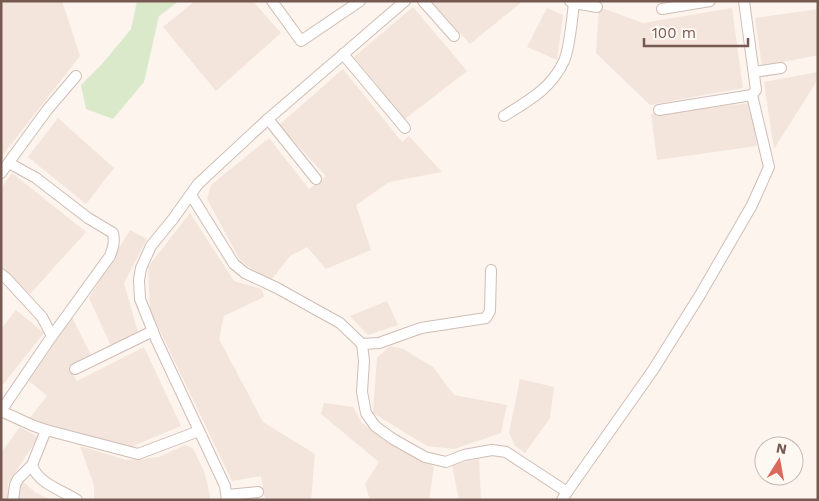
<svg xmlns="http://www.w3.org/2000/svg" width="819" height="501" font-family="'Work Sans',sans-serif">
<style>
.residential{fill:#f3e5dc}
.green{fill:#dbe9cb}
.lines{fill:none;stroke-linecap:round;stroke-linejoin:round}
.minor-casing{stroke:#d0bdb5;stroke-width:12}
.minor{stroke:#fff;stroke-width:10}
</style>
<rect width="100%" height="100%" fill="#fcf4ed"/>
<g class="residential">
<polygon points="1,1 62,1 80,56 1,157"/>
<polygon points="195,1 253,1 281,33 216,91 163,27"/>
<polygon points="431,1 523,1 470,44"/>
<polygon points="413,7 467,71 405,119 354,57"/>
<polygon points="599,7 643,23 732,8 743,88 650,105 596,53"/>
<polygon points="547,8 563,15 557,60 527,47"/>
<polygon points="818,9 818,55 762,66 755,18"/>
<polygon points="343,69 402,142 409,136 442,172 389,182 356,205 371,250 326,269 307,247 290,256 272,279 253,270 240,260 207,199 211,185 269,138 309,189 326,176 279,125"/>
<polygon points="818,72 818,79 774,149 764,82"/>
<polygon points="751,103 757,146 657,160 651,114"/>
<polygon points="58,118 114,168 86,204 28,157"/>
<polygon points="12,173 86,232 30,294 1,272 1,188"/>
<polygon points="190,213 234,281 262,289 264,297 224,316 219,339 263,422 315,454 311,500 262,500 265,499 261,476 232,481 150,310 148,267"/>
<polygon points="130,230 147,239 124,283 138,332 111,346 89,298"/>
<polygon points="387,301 398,325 368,335 350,316"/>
<polygon points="16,310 44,333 1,387 1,329"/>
<polygon points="72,317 91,355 69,366 77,381 144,347 181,426 128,448 29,419 47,396 29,381"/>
<polygon points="390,346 403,349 433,367 454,395 507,405 501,433 454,449 427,446 373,413 377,358"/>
<polygon points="520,379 554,387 550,418 525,453 514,445 514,443 509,433"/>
<polygon points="324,403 353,407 362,423 391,444 434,467 429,500 373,500 369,497 365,484 379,462 321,414"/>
<polygon points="20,427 38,437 8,484 10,500 1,500 1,453"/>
<polygon points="185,445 193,448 205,474 210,496 210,500 94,500 94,485 80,446 126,460 159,457"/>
<polygon points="479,459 481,500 459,500 452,465"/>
<polygon points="22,481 35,492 50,500 19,500 17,488"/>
</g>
<polygon class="green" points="137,1 179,1 159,16 144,82 113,119 86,109 81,85 103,63 131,29"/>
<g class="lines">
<g class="minor-casing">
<g id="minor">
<polyline points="272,1 301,41 360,1"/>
<polyline points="423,1 454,36"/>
<polyline points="570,1 574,3 597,7"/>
<polyline points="662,9 710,1"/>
<polyline points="343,54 405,128"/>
<polyline points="754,72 781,68"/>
<polyline points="659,110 752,95 756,90 744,1"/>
<path d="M 504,116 C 528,101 551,89 564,61 C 570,47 572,19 574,3"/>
<polyline points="268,119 316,179"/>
<path d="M 9,163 L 36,178 L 88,218 L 113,233 C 115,242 113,248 110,256 L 52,336 L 1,411 L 34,426 L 46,430 L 138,454 L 199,431"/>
<polyline points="1,173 47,110 76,76"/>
<polyline points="191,195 234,264 245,273 277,288 340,323 362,344 379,343 421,328 486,318 490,311 491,270"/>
<polyline points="1,274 6,278 42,317 52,336"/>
<polyline points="362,344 364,361 362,392 366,413 375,426 393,439 425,457 446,462 464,455 492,450 506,452 567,492"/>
<polyline points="75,369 153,331"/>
<path d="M 32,465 C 38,484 62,490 77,500"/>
<polyline points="227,495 258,492"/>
<polyline points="13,500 15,485 18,479 32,465 46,430"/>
<polyline points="227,500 225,486 156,339 140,299 139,280 141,268 151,246 173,219 198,184 268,119 405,1"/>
<polyline points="562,500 567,492 653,370 700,295 752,205 769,167 752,95"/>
</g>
</g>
<use href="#minor" class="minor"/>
</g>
<rect width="819" height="501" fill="none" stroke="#765950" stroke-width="5"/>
<g transform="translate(779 461) rotate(11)"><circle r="24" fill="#fef8f3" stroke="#c8b8b2"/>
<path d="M0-4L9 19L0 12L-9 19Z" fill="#db685c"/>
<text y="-8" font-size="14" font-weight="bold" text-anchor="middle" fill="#765950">N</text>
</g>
<path d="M644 38v8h104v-8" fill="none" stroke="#765950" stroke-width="2.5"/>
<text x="652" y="38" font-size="15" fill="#765950" stroke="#fef8f3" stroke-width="4" paint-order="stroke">100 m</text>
</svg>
